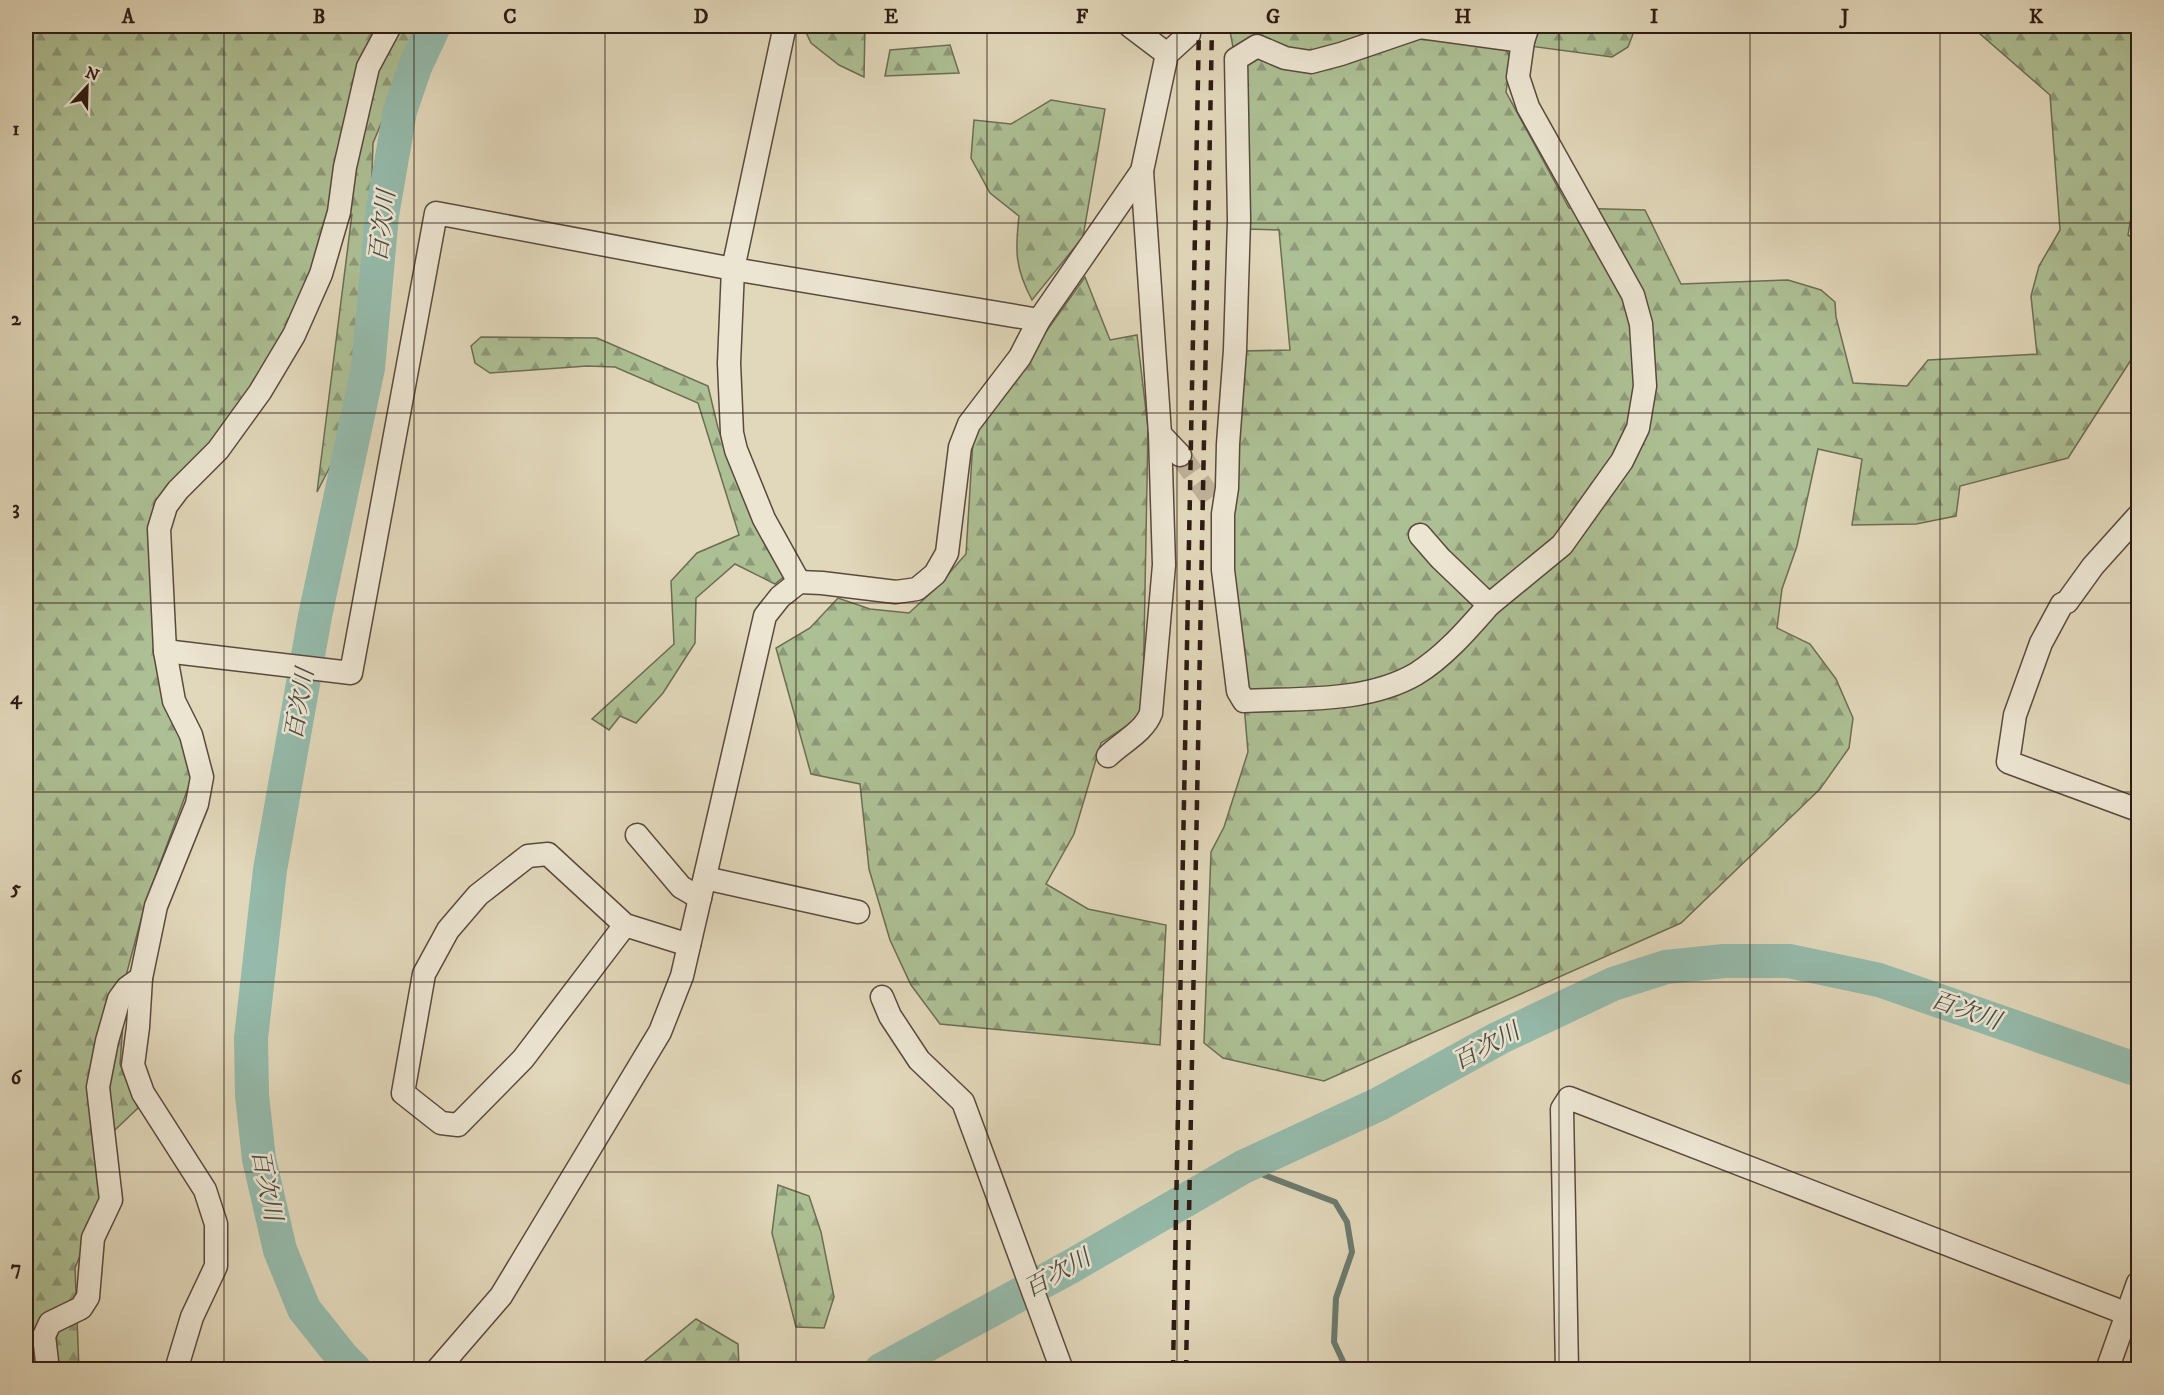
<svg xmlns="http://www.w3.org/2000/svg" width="2164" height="1395" font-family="'IM FELL DW Pica','Noto Serif JP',serif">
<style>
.forest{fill:url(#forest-firs);stroke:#6d6d54;stroke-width:1.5}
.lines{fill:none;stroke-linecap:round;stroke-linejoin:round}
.stream{stroke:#6b7a6e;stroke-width:6}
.river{stroke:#95baab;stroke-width:34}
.minor-tunnel{stroke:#bdb199;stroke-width:22;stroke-dasharray:22 11;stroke-linecap:butt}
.minor-casing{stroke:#5a4a3d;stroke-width:25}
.minor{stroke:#ece5d2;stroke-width:22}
.rail{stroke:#2d1b13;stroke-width:4.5;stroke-dasharray:10 10;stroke-linecap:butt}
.grid{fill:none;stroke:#2d1b13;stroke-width:1.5;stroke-opacity:0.55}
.labels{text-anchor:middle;stroke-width:5;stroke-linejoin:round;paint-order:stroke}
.water-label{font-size:24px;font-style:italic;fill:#4c4b41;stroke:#ece5d2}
.neatline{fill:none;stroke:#2d1b13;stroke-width:2}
.grid-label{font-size:20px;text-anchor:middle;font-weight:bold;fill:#2d1b13}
</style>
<defs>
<pattern id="forest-firs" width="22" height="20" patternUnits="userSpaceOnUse" patternTransform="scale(1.5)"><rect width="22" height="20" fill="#adbf94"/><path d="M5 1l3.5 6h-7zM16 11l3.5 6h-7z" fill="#8d9a78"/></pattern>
</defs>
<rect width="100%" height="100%" fill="#e1d7ba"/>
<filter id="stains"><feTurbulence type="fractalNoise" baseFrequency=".00333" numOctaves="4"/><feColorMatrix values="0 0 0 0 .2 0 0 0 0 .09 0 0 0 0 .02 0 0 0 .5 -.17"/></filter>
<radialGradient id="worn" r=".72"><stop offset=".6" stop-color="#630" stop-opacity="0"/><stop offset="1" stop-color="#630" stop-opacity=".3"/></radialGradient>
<g class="forest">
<polygon points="26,26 422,26 373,143 369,265 348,432 317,492 352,214 286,333 231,421 151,529 193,775 146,901 127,972 120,1064 138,1108 98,1146 103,1199 75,1268 79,1370 26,1369"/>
<polygon points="803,26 865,26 864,77 839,65 811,43"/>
<polygon points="1229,26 1491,26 1511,58 1506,92 1569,208 1645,210 1681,284 1788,280 1821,290 1835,302 1836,317 1853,383 1907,386 1928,360 2037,354 2031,296 2039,266 2060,230 2050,95 1971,26 2138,26 2138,176 2128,235 2138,241 2138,349 2068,458 1960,486 1956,516 1916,524 1852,525 1862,459 1818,449 1797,546 1782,589 1777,628 1810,644 1836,679 1853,718 1849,748 1820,789 1681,923 1324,1081 1223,1058 1204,1043 1211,852 1224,827 1248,752 1229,526 1242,351 1290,350 1279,230 1246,229 1246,116"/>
<polygon points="1536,26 1636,26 1628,47 1612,57 1529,46"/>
<polygon points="950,45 959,73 885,76 890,50"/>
<path d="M 1051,100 L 1105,109 L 1083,237 L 1032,300 C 1015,268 1015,251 1019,216 L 990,193 L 971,158 L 974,120 L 1011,124 Z"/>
<polygon points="1085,277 1110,340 1137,335 1148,428 1143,698 1138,718 1101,743 1074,834 1046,884 1088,909 1166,925 1160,1045 940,1024 911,985 890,940 869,869 860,784 811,774 776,648 810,628 838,598 870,609 909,613 935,589 966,554 973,440 978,427"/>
<polygon points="481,337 597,338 708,386 718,428 750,514 787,574 775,584 735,564 696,598 695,643 663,693 636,723 620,716 609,730 592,719 674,644 671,581 697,553 739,535 698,403 615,367 587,366 490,373 475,363 471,346"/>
<polygon points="778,1185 809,1196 821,1232 834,1297 824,1328 796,1327 772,1233"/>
<polygon points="696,1319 738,1344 739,1369 635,1369"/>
</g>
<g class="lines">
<g class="stream">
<polyline points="1243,1167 1335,1202 1347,1222 1352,1252 1336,1298 1334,1342 1347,1370"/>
<polyline points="336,1370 343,1358"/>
</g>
<g class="river">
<polyline points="355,1370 343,1358 304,1309 280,1250 259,1159 252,1095 251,1038 270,870 315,616 368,368 382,215 400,111 415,67 434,26"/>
<polyline points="881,1370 1070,1267 1243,1167 1379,1104 1499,1038 1613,984 1666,967 1724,961 1789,961 1879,980 2138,1070"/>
</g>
<polyline class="minor-tunnel" points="1180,455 1211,498"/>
<g class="minor-casing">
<g id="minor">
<polyline points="1130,26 1167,54"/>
<polyline points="1420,26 1420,27 1523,41 1528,26"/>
<path d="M 1420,27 L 1341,54 L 1311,62 L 1285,58 L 1257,46 L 1236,59 L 1239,220 L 1235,350 L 1228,444 L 1227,488 L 1223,514 L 1223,570 L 1238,691 L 1244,701 C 1300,698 1366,703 1416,674 C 1445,656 1467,630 1489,605"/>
<polyline points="784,30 733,269 729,363 732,433 736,450 764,519 799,582"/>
<polyline points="1142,171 1160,434 1180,455"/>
<polyline points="2138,516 2093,566 2067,602 2062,604 2041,643 2015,715 2008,762 2138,810"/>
<polyline points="1420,535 1440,558 1489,605 1562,545 1622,461 1638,428 1645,386 1641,324 1633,295 1528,107 1518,77 1523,41"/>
<polyline points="165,651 351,673 436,213 733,269 1039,320"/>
<path d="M 1108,756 C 1122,742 1144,732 1151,713 L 1164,565 L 1160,434"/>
<polyline points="637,835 681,887 700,898"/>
<polyline points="705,878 858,912"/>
<polyline points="625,925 548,854 528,856 478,895 448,930 424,974 403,1093 441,1123 458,1125 523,1059 625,925 689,945"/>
<polyline points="882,997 890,1016 919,1060 963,1102 1062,1370"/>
<polyline points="48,1370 44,1336 50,1323 81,1308 88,1297 93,1238 111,1200 98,1087 107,1041 119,999 127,988 141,978"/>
<polyline points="176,1370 192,1317 216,1266 216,1224 205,1190 143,1093 133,1065 138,1027 141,978 156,906 197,804 202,777 191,735 174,701 165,651 159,529 166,506 178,490 218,450 260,392 294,335 321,274 339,212 345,167 368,67 390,26"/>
<polyline points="437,1370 501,1296 660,1032 682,976 765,616 780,597 799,582 822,583 896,592 917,589 935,574 947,553 960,447 969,424 1020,357 1039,320 1142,171 1167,54 1189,34"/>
<polyline points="1567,1370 1562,1109 1569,1098 2138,1318"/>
<polyline points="2107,1370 2138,1283"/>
</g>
</g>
<use href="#minor" class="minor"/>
<g class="rail">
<polyline points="1173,1370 1199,26"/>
<polyline points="1186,1370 1212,26"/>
</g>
</g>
<path class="grid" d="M 224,26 L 224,1370M 414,26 L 414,1370M 605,26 L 605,1370M 796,26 L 796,1370M 987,26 L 987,1370M 1177,26 L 1177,1370M 1368,26 L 1368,1370M 1559,26 L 1559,1370M 1750,26 L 1750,1370M 1940,26 L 1940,1370M 26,223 L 2138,223M 26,413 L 2138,413M 26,603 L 2138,603M 26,792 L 2138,792M 26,982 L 2138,982M 26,1172 L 2138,1172"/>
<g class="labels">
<g class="water-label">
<text transform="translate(382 226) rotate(-83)" y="8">百次川</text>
<text transform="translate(299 704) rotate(-80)" y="8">百次川</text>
<text transform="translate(1966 1010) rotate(19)" y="8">百次川</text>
<text transform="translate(1486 1046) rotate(-28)" y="8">百次川</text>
<text transform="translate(267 1185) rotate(79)" y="8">百次川</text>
<text transform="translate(1057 1273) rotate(-29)" y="8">百次川</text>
</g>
</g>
<rect width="2164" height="1395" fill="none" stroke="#e1d7ba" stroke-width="66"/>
<g transform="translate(87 87) rotate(22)" stroke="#ece5d2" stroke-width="4.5" paint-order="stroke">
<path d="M0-4.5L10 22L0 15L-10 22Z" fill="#2d1b13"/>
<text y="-9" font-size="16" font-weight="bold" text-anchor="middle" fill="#2d1b13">N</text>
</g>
<rect x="33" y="33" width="2098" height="1329" class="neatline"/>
<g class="grid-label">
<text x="128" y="23">A</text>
<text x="319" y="23">B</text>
<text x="510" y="23">C</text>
<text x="701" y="23">D</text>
<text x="891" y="23">E</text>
<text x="1082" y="23">F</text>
<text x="1273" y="23">G</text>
<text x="1463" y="23">H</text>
<text x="1654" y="23">I</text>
<text x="1845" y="23">J</text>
<text x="2036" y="23">K</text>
<text x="16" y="135">1</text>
<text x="16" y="325">2</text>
<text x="16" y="514">3</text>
<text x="16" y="704">4</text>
<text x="16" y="894">5</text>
<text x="16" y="1084">6</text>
<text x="16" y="1274">7</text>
</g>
<rect width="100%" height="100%" filter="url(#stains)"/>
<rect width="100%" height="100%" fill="url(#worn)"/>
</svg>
